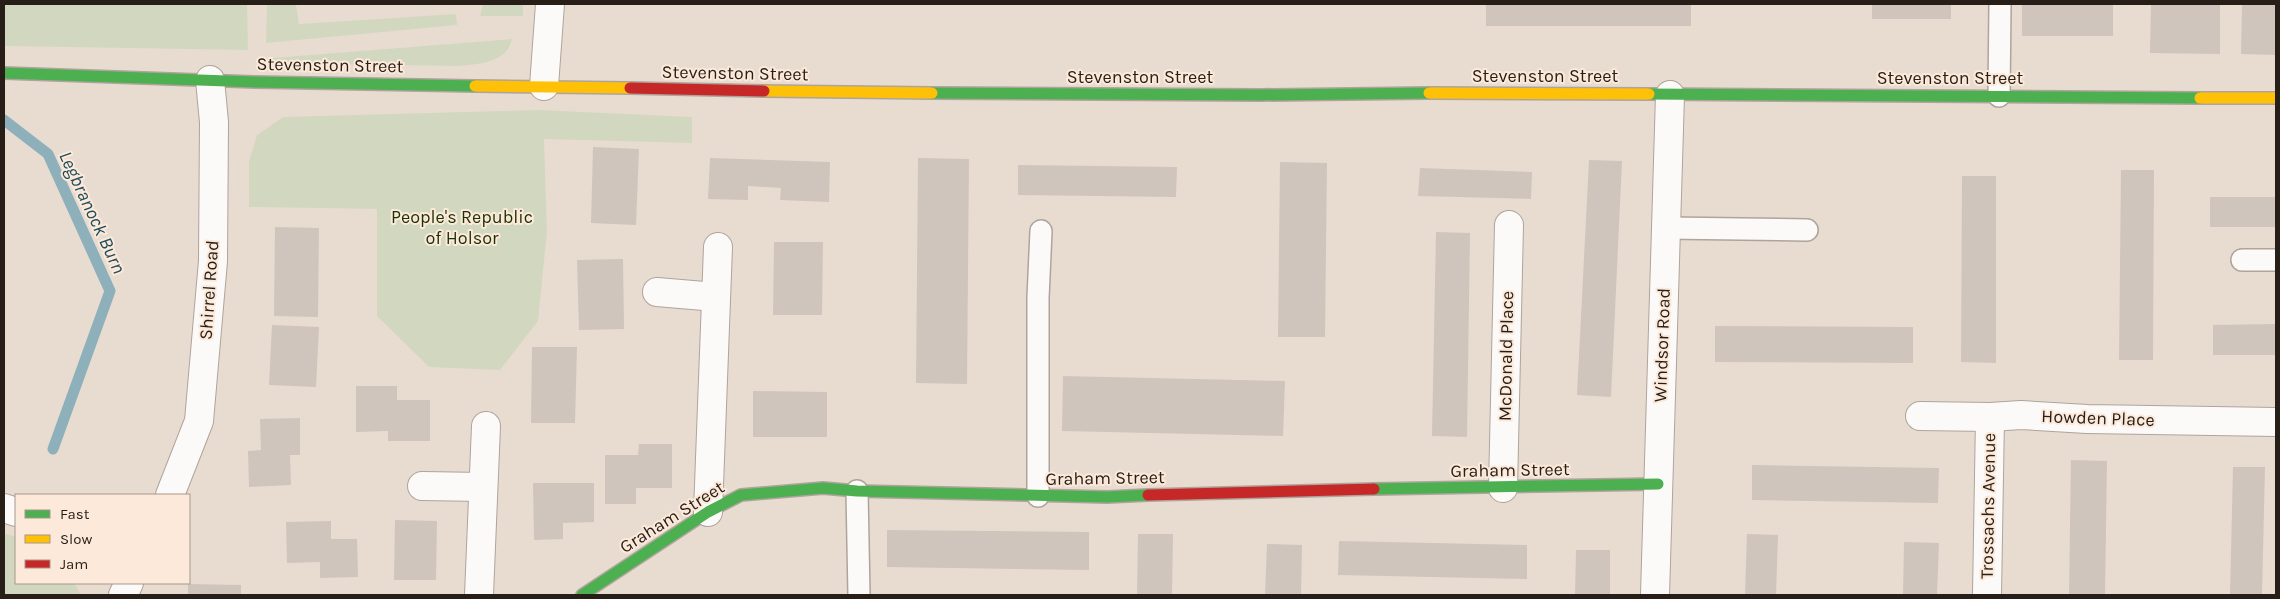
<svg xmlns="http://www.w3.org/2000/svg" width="2280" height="599" font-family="Karla,sans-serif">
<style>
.green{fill:#d2d8c0}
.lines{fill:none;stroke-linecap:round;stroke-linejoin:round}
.stream{stroke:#8db0ba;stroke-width:11}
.building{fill:#cfc5bd}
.lane-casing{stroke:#aea49c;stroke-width:24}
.street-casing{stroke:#aea49c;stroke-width:30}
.fast-casing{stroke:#aea49c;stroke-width:14}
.slow-casing{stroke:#aea49c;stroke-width:14}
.jam-casing{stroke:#aea49c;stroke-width:14}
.lane{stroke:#fcfaf8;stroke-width:21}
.street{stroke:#fcfaf8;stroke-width:28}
.fast{stroke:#4caf50;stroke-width:11}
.slow{stroke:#ffc107;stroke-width:11}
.jam{stroke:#c62828;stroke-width:11}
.labels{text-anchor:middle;stroke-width:4;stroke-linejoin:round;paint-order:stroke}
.street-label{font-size:18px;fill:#261e17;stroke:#fce9d9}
.park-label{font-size:18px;fill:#1b3204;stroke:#fce9d9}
.water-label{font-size:19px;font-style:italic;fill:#1e4d5c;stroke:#fce9d9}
</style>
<rect width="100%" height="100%" fill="#e8dcd1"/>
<g class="green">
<polygon points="4,4 247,4 248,50 4,46"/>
<polygon points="267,4 296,4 299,24 456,14 457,25 266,43"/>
<polygon points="483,4 523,4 523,16 480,16"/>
<path d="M 512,39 C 507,63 479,64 458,66 L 275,63 L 272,58 Z"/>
<polygon points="540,110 692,117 692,143 544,139 547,231 538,321 500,370 429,367 377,316 377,209 249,207 249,161 257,135 283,117"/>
<polygon points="4,533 16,537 16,583 74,583 81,595 4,595"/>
</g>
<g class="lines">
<polyline class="stream" points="4,120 48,154 110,291 53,449"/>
</g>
<g class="building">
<rect x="1486" y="4" width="205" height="22"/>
<rect x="1872" y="4" width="79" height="15"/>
<rect x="2022" y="4" width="91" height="32"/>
<polygon points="2151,4 2220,4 2220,54 2150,53"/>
<polygon points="2242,4 2276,4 2276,55 2241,54"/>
<polygon points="593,147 639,149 636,225 591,223"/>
<polygon points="710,158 830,162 829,202 780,200 781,188 748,186 748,200 708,199"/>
<polygon points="918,158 969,159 967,384 916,383"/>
<polygon points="1589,160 1622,161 1611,397 1577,395"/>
<polygon points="1280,162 1327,163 1325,337 1278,337"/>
<polygon points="1018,165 1177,167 1176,197 1018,195"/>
<polygon points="1420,168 1532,172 1531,199 1418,196"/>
<polygon points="2121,170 2154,170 2153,360 2119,360"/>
<polygon points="1962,176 1996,176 1996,363 1961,362"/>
<rect x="2210" y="197" width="66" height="30"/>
<polygon points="275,227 319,228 318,317 274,316"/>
<polygon points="1436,232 1470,233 1467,437 1432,436"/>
<polygon points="774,242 823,242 822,315 773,315"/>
<polygon points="623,259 624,329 579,330 577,260"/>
<polygon points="2276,324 2276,355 2213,355 2213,325"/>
<polygon points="272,325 319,327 316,387 269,385"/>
<polygon points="1715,326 1913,327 1913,363 1715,362"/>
<polygon points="532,347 577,347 575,423 531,423"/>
<polygon points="1063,376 1285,381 1283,436 1062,431"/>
<polygon points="356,386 397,386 397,400 430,400 430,441 388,441 388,431 356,432"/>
<polygon points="753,391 827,392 827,437 753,437"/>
<polygon points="300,418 300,455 290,455 291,485 249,487 248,451 261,450 260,419"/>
<polygon points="639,444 672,444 672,488 636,488 636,504 605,504 605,455 638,455"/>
<polygon points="2071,460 2107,461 2105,595 2069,595"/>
<polygon points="1752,465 1939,468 1938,503 1752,500"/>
<polygon points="2233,467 2265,467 2262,595 2230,595"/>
<polygon points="533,483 594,483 594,522 563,523 563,539 534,540"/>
<polygon points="395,520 437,521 436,580 394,580"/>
<polygon points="331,521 331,539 357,539 358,577 320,578 320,562 287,563 286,522"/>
<polygon points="887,530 1089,532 1089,570 887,567"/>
<polygon points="1138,534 1173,534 1172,595 1137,595"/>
<polygon points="1747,534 1778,535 1776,595 1745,595"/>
<polygon points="1339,541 1527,545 1527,579 1338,575"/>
<polygon points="1904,542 1939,543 1937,595 1903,595"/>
<polygon points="1267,544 1302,545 1301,595 1265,595"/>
<polygon points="1576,550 1610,550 1610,595 1575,595"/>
<polygon points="188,584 241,585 241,595 188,595"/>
</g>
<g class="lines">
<g class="lane-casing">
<g id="lane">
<polyline points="1999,96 2000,4"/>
<polyline points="1666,228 1807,230"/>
<polyline points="2242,260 2276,260"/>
<polyline points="857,491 859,595"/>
<polyline points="1038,496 1038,298 1041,231"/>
</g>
</g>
<g class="street-casing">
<g id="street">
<polyline points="544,86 550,4"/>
<polyline points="657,292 716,297"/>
<polyline points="1920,416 1990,417 2021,415 2087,419 2276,422"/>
<polyline points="422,486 483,487"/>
<polyline points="1503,488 1509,225"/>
<polyline points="170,495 199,421 213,261 214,122 210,80"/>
<polyline points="4,508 16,512"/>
<polyline points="708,512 718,247"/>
<polyline points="123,595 129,583"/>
<polyline points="479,595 486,426"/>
<polyline points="1655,595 1670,95"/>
<polyline points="1987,595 1990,417"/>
</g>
</g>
<g class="fast-casing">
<g id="fast">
<polyline points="4,73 255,82 475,86"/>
<polyline points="932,93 1261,95 1429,93"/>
<polyline points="1649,94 2200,98"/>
<polyline points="1374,489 1658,484"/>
<polyline points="582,595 708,512 741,495 823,488 857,491 1107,497 1148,495"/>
</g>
</g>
<g class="slow-casing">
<g id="slow">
<polyline points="475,86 630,88"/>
<polyline points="764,91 932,93"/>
<polyline points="1429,93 1649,94"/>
<polyline points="2200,98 2276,98"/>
</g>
</g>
<g class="jam-casing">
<g id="jam">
<polyline points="630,88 764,91"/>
<polyline points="1148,495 1374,489"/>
</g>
</g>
<use href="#lane" class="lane"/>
<use href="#street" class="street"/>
<use href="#fast" class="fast"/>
<use href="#slow" class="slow"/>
<use href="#jam" class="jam"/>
</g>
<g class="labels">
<g class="street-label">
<text transform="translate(330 65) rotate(1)" y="6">Stevenston Street</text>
<text transform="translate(735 73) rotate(1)" y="6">Stevenston Street</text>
<text x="1545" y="82">Stevenston Street</text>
<text x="1140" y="83">Stevenston Street</text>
<text x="1950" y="84">Stevenston Street</text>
<text transform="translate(209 290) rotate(-86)" y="6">Shirrel Road</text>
<text transform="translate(1662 345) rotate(-88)" y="6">Windsor Road</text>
<text transform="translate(1506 356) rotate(-89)" y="6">McDonald Place</text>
<text transform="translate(2098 418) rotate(2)" y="6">Howden Place</text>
<text transform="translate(1510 470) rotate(-1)" y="6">Graham Street</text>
<text transform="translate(1105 478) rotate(-1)" y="6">Graham Street</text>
<text transform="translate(1988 506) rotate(-89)" y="6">Trossachs Avenue</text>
<text transform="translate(672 517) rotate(-32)" y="6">Graham Street</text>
</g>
<g class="park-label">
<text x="462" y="223">People's Republic<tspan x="462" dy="21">of Holsor</tspan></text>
</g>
<g class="water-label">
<text transform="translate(93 212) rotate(65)" y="7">Legbranock Burn</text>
</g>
</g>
<rect width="2280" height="599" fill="none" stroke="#261e17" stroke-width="10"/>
<rect x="15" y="494" width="175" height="90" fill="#fce9d9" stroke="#a6988b"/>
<rect x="25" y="510" width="25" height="8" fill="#4caf50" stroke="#a6988b"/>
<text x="60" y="519" font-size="15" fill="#261e17">Fast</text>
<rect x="25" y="535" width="25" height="8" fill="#ffc107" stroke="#a6988b"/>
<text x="60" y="544" font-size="15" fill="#261e17">Slow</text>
<rect x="25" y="560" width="25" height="8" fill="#c62828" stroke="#a6988b"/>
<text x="60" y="569" font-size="15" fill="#261e17">Jam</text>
</svg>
